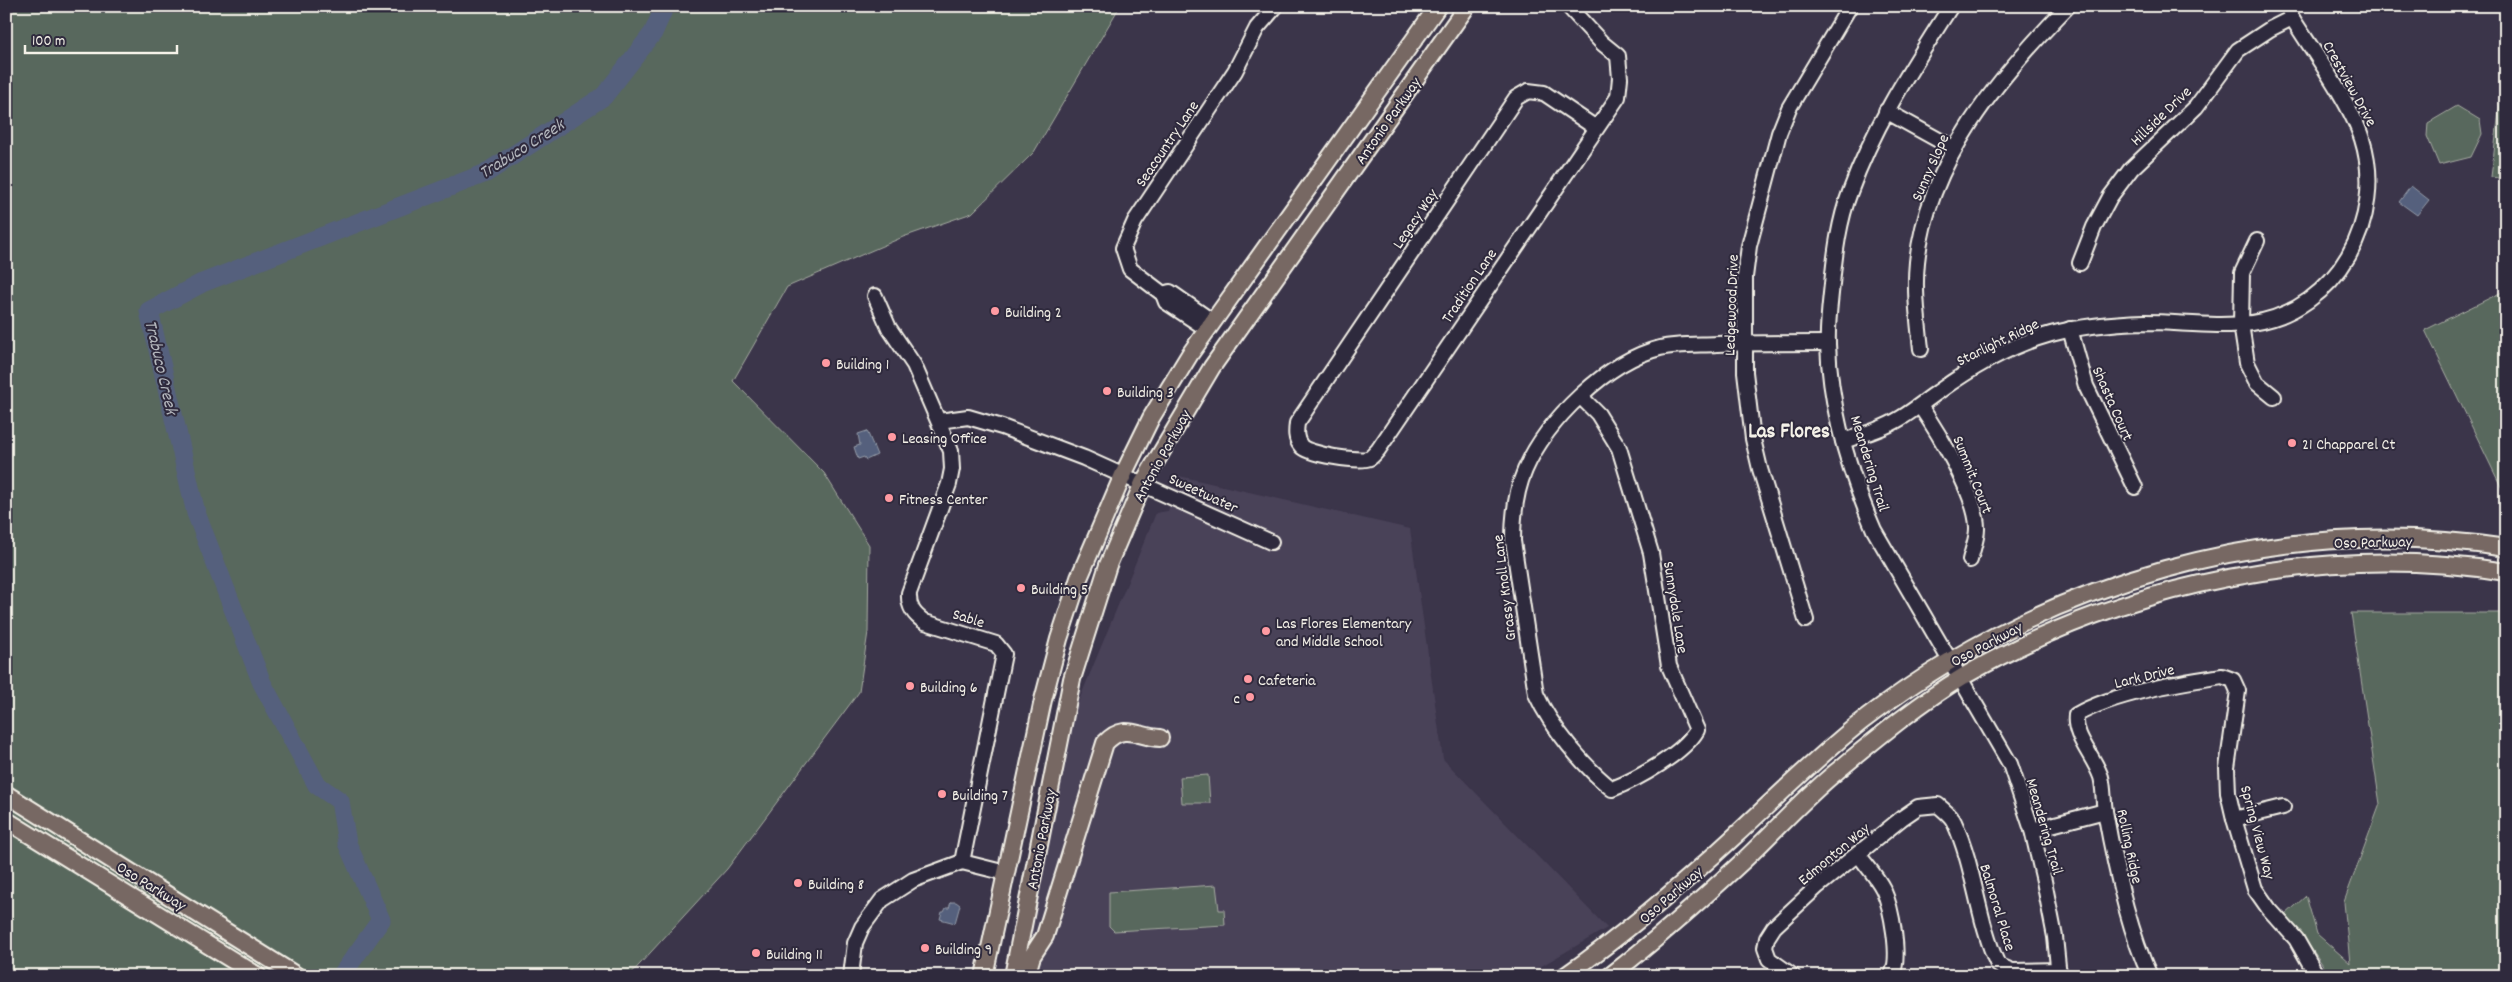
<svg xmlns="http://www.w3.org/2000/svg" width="2512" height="982" font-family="Dekko,sans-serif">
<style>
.built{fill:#4a4259}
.green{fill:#59675d;stroke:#a6aca2}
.water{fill:#54617d;stroke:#949ba8}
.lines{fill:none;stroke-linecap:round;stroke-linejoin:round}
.river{stroke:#54617d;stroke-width:19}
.minor-casing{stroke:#f4f1e8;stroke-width:18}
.major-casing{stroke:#f4f1e8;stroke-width:20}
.minor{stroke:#2f2a3d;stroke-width:14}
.major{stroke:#776864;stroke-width:16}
.poi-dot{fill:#ff9aa2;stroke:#2f2a3d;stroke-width:2}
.labels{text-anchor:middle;stroke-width:4;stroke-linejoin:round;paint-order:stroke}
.street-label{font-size:16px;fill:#f4f1e8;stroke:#2f2a3d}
.poi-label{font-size:16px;fill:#f4f1e8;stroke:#2f2a3d;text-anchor:start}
.water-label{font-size:18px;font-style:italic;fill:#b4b7bd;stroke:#2f2a3d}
.district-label{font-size:21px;font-weight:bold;fill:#f4f1e8;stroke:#2f2a3d}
</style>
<rect width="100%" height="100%" fill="#3b354a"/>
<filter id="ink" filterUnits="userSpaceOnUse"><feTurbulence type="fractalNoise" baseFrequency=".02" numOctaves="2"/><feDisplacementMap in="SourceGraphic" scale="10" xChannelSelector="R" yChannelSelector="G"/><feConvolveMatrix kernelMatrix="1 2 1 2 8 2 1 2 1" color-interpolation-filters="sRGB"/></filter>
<g filter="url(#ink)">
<polygon class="built" points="1179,476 1410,529 1443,759 1607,928 1524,976 1021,976 1066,732 1156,513 1168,511"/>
<g class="green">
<polygon points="6,6 1120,6 1034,152 972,213 903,237 787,287 733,381 824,473 869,545 868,632 859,692 727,869 629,976 6,976"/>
<polygon points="2500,103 2506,103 2506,179 2491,177"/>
<polygon points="2457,106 2480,120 2482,134 2471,157 2439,165 2427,136 2428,123"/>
<polygon points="2506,290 2506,497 2425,330"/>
<polygon points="2351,613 2506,613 2506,976 2351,976 2350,969 2327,971 2302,935 2284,916 2306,896 2317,934 2350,963 2344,902 2380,804"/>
<polygon points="1208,775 1210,803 1182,803 1180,777"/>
<polygon points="1216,885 1219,910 1224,910 1225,925 1114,931 1109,926 1109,892"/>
</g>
<g class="water">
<polygon points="2411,186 2429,200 2417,215 2399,202"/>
<polygon points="867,431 877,455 866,460 864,457 858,459 854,447 860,445 858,434"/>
<polygon points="951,902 956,902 960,905 955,923 940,919 942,912 944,912 946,908 949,908"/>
</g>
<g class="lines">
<polyline class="river" points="341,976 381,920 347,843 340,801 317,785 262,683 196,513 149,311 202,283 486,173 604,96 653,33 665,6"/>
<g class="minor-casing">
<g id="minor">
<path d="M 1568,6 L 1602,43 L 1618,56 L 1620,78 L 1618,97 L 1378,450 C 1376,452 1373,456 1370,458 C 1360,463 1307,454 1301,446 C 1295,439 1296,431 1297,423 L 1516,98 L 1528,91 L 1544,93 L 1596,128"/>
<path d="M 1951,6 C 1913,66 1874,125 1850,192 C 1839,221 1835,253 1832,284 C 1830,304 1827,325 1828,344 C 1830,409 1849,472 1874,530 L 2010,764 L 2032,830 L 2044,881 L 2055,937 L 2059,976"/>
<polyline points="1886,111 1953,148"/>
<polyline points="2257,241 2242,273 2241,324 2247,363 2257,383 2274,397"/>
<polyline points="2080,263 2094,227 2110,197 2131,169 2196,107 2238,50 2270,29 2292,18"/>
<polyline points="1163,294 1170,292 1213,322"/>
<polyline points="1207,329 1166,302 1163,294 1130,269 1123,248 1135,221 1235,71 1257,28 1276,6"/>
<polyline points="2070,329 2086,386 2135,487"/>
<path d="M 1921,349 C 1918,320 1914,291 1917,262 C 1928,160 1999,77 2068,6"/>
<path d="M 1581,397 L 1598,414 L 1619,448 L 1651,553 L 1669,666 L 1697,730 C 1684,753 1638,779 1612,789 C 1583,766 1551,727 1536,694 L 1513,541 C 1513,517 1515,493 1525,470 C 1546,421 1607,361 1660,348 C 1678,344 1698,345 1717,344 C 1754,343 1791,343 1828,343"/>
<path d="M 1920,406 C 1938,432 1978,498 1977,529 C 1977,539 1972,551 1970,560"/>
<polyline points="939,421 968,417 1002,427 1084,458 1271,542"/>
<path d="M 1843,441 C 1862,435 1883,429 1901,418 C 1914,410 1925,401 1938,392 C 1971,368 2011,345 2051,334 C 2081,326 2113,323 2145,322 C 2180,322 2216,328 2252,323 C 2337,311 2387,218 2362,139 C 2351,104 2313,51 2292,18 L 2288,6"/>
<polyline points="1806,620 1760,469 1753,439 1745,372 1745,277 1749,246 1779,133 1789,108 1850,6"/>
<polyline points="2234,819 2283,807"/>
<polyline points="2032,830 2105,811"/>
<path d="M 1858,854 C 1866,865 1877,877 1883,889 C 1891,906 1902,960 1891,976"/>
<polyline points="962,862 1006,873"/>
<path d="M 851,976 L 855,943 L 862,927 L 882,900 L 913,880 L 962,862 L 1004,654 L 996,644 L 925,622 C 914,615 908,607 909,593 L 949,484 L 952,469 L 951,451 L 914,365 L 889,328 L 875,296"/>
<path d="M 1793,976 L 1769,959 L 1765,948 L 1767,938 L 1774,927 L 1818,886 L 1902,818 L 1918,807 L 1938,805 C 1943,810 1951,815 1954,822 C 1975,867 1977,920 1998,965 L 2012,971 L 2059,970"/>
<path d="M 2150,976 C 2128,929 2114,862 2105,811 C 2103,800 2104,788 2101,777 C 2094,756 2073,736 2076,715 C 2114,693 2178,683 2222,676 L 2233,680 L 2238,691 L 2227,768 L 2228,793 L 2234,819 L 2255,889 L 2269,909 L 2296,939 L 2317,976"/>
</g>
</g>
<g class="major-casing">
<g id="major">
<polyline points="6,794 297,976"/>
<polyline points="6,820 258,976"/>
<polyline points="984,976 1043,700 1059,639 1079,578 1123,475 1151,418 1190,354 1438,6"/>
<polyline points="1013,976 1072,679 1108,565 1143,483 1212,367 1467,6"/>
<path d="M 1026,976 L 1032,956 L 1045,936 L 1105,743 C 1125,722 1137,737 1160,738"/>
<path d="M 1565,976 C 1626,933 1682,885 1736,835 C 1777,797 1817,757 1861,722 C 2041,582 2278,512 2506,548"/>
<path d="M 1610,976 C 1656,940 1700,901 1743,861 C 1774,832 1803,799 1836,772 C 1876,739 1919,703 1964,676 C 2126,583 2321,543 2506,572"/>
</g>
</g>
<use href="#minor" class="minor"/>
<use href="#major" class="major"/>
</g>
</g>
<g class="poi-dot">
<circle cx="995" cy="311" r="5"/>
<circle cx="826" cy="363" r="5"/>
<circle cx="1107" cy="391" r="5"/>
<circle cx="892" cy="437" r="5"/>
<circle cx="2292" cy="443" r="5"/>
<circle cx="889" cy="498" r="5"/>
<circle cx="1021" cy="588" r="5"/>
<circle cx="1266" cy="631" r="5"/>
<circle cx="1248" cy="679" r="5"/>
<circle cx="910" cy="686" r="5"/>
<circle cx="1250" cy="697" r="5"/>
<circle cx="942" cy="794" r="5"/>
<circle cx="798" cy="883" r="5"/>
<circle cx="925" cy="948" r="5"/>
<circle cx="756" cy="953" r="5"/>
</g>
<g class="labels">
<g class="street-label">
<text transform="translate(2351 83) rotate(61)" y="6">Crestview Drive</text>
<text transform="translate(2160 115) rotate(-44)" y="6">Hillside Drive</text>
<text transform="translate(1387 120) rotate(-55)" y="6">Antonio Parkway</text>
<text transform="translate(1166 143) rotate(-56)" y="6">Seacountry Lane</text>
<text transform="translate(1929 167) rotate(-66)" y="6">Sunny Slope</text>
<text transform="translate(1414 218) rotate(-56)" y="6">Legacy Way</text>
<text transform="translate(1468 285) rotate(-56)" y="6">Tradition Lane</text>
<text transform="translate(1730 305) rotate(-88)" y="6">Ledgewood Drive</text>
<text transform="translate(1997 341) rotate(-26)" y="6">Starlight Ridge</text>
<text transform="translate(2114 403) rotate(66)" y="6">Shasta Court</text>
<text transform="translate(1161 455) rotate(-61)" y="6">Antonio Parkway</text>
<text transform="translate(1871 463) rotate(73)" y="6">Meandering Trail</text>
<text transform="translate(1974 474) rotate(68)" y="6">Summit Court</text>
<text transform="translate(1204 492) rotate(25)" y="6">Sweetwater</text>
<text transform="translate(2373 541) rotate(-1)" y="6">Oso Parkway</text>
<text transform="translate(1503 588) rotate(-97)" y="6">Grassy Knoll Lane</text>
<text transform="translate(1677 607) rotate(81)" y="6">Sunnydale Lane</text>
<text transform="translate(969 617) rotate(17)" y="6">Sable</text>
<text transform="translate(1986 643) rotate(-28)" y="6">Oso Parkway</text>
<text transform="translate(2144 675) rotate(-14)" y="6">Lark Drive</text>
<text transform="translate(2046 826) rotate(74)" y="6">Meandering Trail</text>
<text transform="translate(2259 832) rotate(75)" y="6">Spring View Way</text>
<text transform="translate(1040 839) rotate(-79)" y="6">Antonio Parkway</text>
<text transform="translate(2131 846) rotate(78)" y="6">Rolling Ridge</text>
<text transform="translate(1833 853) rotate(-40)" y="6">Edmonton Way</text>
<text transform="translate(152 885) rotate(32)" y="6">Oso Parkway</text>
<text transform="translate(1670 894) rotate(-41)" y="6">Oso Parkway</text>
<text transform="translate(1999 907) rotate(73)" y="6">Balmoral Place</text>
</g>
<g class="poi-label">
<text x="1005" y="317">Building 2</text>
<text x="836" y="369">Building 1</text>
<text x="1117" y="397">Building 3</text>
<text x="902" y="443">Leasing Office</text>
<text x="2302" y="449">21 Chapparel Ct</text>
<text x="899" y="504">Fitness Center</text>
<text x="1031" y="594">Building 5</text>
<text x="1276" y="628">Las Flores Elementary<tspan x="1276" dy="18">and Middle School</tspan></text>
<text x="1258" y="685">Cafeteria</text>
<text x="920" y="692">Building 6</text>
<text x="1240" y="703" text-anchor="end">c</text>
<text x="952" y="800">Building 7</text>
<text x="808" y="889">Building 8</text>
<text x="935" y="954">Building 9</text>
<text x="766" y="959">Building 11</text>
</g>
<g class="water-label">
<text transform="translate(521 148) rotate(-32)" y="6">Trabuco Creek</text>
<text transform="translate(162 367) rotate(77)" y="6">Trabuco Creek</text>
</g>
<g class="district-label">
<text x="1789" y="437">Las Flores</text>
</g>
</g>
<rect width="2512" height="982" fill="none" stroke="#2f2a3d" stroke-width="25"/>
<rect x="12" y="12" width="2487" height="957" fill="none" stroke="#f4f1e8" stroke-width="2" filter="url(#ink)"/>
<path d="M25 45v8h152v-8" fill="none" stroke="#f4f1e8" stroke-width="2.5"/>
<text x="32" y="45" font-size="15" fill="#f4f1e8" stroke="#2f2a3d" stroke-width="4" paint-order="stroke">100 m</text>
</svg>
